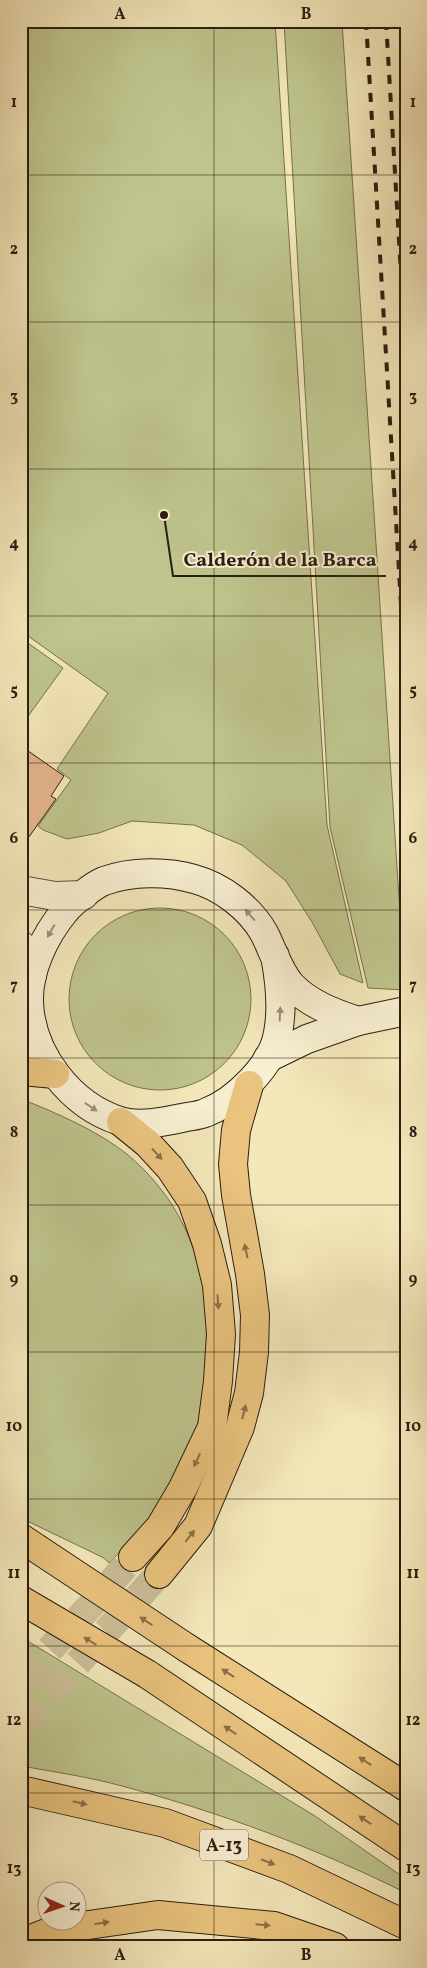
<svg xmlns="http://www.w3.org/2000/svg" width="427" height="1968" font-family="Vollkorn,serif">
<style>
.green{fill:#bfc58d;stroke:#75714f}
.building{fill:#e4b58d;stroke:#2b1d11}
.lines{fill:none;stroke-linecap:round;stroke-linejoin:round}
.highway-tunnel{stroke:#ccbf99;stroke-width:28;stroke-dasharray:28 14;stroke-linecap:butt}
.street-casing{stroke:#5d503c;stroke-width:30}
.secondary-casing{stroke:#2b1d11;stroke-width:30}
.highway-casing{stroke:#2b1d11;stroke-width:30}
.street{stroke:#f8f0d3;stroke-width:28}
.secondary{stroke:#f8f0d3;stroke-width:28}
.highway{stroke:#eac47e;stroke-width:28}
.rail{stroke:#2b1d11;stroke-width:4;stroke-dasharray:9 9;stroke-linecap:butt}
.highway-bridge-casing{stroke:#2b1d11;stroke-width:30;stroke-linecap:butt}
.highway-bridge{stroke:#eac47e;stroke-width:28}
.oneway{fill:#9c917c}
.oneway2{fill:#8a7048}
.grid{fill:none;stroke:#2b1d11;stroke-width:1;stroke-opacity:0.55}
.labels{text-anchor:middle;stroke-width:4;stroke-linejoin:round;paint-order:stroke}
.shield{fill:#f8f0d3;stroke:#685c4b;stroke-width:1}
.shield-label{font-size:18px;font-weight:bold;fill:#2b1d11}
.leader{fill:none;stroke:#2b1d11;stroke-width:2}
.callout-dot{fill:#2b1d11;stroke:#f8f0d3;stroke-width:2}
.callout-label{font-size:20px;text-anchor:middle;font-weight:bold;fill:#2b1d11;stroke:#f8f0d3;stroke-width:4;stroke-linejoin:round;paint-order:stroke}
.neatline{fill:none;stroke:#2b1d11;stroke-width:2}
.grid-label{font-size:16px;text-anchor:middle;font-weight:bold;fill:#2b1d11}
</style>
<rect width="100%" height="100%" fill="#f4e8bb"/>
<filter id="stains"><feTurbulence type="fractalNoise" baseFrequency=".004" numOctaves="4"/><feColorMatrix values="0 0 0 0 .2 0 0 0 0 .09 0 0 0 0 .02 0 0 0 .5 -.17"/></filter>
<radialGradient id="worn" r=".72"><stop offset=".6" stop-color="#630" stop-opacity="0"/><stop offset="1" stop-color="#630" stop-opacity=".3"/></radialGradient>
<g class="green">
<polygon points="21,21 275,21 327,825 363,983 340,974 312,922 286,881 242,845 194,825 132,821 99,833 67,839 43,830 38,826 71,780 57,769 108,693 21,631"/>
<polygon points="284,21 342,21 405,990 368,988 330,827"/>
<polygon points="21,638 63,668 21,726"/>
<circle cx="160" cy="999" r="91"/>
<path d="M 21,1099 C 55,1112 100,1132 128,1155 C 169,1190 192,1231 203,1283 C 205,1293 209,1303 209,1313 C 210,1327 208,1343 208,1358 C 207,1371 209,1386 206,1400 C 194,1462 154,1519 109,1563 L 104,1558 L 21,1518 Z"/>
<path d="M 21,1637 L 315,1816 L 406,1879 L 406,1893 C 316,1848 219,1812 122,1786 C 89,1777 55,1772 21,1766 Z"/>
</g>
<polygon class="building" points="21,746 64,776 51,796 56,799 21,848"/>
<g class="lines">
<g class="highway-tunnel">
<polyline points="21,1680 95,1601 133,1557"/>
<polyline points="21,1725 159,1574"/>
</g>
<g class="street-casing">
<g id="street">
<polyline points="21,890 55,896 84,895"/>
<polyline points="21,945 32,976"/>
</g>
</g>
<g class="secondary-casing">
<g id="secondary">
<path d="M 275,956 C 280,982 283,1007 278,1033 C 273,1065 235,1102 205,1113 C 198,1116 190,1116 182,1118 C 163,1122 139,1127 120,1121 C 70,1105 31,1054 29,1002 C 28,970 45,935 65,911 C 72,902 94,885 104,881 C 131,871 167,871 194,879 C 221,886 250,908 264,933 C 273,950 278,970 291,985 C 309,1004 334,1013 358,1021"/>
<polyline points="268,1058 307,1039 358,1021 406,1011"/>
</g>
</g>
<g class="highway-casing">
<g id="highway">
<polyline points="21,1071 55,1074"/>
<polyline points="121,1122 148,1144 170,1168 192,1201 207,1244 217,1285 221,1334 218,1381 212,1427 183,1488 160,1527 133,1557"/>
<polyline points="21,1538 36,1548"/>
<polyline points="159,1574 198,1526 240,1427 249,1393 254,1352 255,1315 250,1274 236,1195 233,1164 236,1130 249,1085"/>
<polyline points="187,1648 406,1787"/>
<polyline points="147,1674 406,1847"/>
<polyline points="21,1790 165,1823 289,1869 406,1925"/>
<polyline points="21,1943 54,1930 158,1915 274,1926 335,1947"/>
</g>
</g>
<use href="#street" class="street"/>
<use href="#secondary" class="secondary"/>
<use href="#highway" class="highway"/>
<g class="rail">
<polyline points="366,21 406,688"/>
<polyline points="386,21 406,359"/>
</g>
<g class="highway-bridge-casing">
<g id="highway-bridge">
<polyline points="36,1548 187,1648"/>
<polyline points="21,1600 147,1674"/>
</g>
</g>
<use href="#highway-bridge" class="highway-bridge"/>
</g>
<defs><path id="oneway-solid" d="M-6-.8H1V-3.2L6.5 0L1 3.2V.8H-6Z" transform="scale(1.25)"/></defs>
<g class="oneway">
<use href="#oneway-solid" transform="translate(250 915) rotate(-131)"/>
<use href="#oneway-solid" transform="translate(51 931) rotate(119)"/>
<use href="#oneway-solid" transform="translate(280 1014) rotate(-87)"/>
<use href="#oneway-solid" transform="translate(91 1107) rotate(33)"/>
</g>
<g class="oneway2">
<use href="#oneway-solid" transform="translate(157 1154) rotate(47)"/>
<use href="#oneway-solid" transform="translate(246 1251) rotate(-102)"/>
<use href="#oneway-solid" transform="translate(218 1302) rotate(86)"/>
<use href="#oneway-solid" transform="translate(244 1412) rotate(-76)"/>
<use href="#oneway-solid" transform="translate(197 1460) rotate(115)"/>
<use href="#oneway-solid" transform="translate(190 1536) rotate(-51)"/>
<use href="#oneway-solid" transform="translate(146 1621) rotate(-147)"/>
<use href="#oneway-solid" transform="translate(90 1641) rotate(-149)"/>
<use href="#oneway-solid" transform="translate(228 1673) rotate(-147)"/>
<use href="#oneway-solid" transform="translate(230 1730) rotate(-146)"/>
<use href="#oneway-solid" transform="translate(365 1761) rotate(-147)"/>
<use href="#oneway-solid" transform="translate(80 1803) rotate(13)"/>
<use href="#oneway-solid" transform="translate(365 1820) rotate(-146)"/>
<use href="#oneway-solid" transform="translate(268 1862) rotate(21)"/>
<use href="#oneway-solid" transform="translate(102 1923) rotate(-8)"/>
<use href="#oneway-solid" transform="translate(263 1925) rotate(5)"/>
</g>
<path class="grid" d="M 214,21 L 214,1947M 21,175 L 406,175M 21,322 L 406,322M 21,469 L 406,469M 21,616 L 406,616M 21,763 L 406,763M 21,910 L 406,910M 21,1058 L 406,1058M 21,1205 L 406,1205M 21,1352 L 406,1352M 21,1499 L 406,1499M 21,1646 L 406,1646M 21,1793 L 406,1793"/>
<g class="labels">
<rect class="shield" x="200" y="1829.5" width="48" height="31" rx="4"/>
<g class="shield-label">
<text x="224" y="1851">A-13</text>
</g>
</g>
<path class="leader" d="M164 515L173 576H386"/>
<circle class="callout-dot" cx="164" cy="515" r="5"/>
<g class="callout-label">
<text x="280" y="566">Calderón de la Barca</text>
</g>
<rect width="427" height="1968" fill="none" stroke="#f4e8bb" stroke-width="55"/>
<g transform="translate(62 1906) rotate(92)"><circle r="24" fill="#f8f0d3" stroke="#a69c85"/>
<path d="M0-4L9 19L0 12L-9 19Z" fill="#8f2418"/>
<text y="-8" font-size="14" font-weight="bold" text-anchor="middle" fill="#2b1d11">N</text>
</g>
<rect x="28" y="28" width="372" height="1912" class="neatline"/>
<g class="grid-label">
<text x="120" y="19">A</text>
<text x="306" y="19">B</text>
<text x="14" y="107">1</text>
<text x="413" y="107">1</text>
<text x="14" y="254">2</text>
<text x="413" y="254">2</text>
<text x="14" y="401">3</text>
<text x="413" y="401">3</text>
<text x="14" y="548">4</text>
<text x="413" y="548">4</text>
<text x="14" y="695">5</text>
<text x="413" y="695">5</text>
<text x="14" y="843">6</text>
<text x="413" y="843">6</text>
<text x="14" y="990">7</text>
<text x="413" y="990">7</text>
<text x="14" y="1137">8</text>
<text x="413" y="1137">8</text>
<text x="14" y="1284">9</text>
<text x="413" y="1284">9</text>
<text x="14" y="1431">10</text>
<text x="413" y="1431">10</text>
<text x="14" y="1578">11</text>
<text x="413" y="1578">11</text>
<text x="14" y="1725">12</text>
<text x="413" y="1725">12</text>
<text x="14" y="1873">13</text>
<text x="413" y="1873">13</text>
<text x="120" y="1960">A</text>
<text x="306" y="1960">B</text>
</g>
<rect width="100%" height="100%" filter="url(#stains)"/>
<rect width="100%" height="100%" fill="url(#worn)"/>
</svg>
